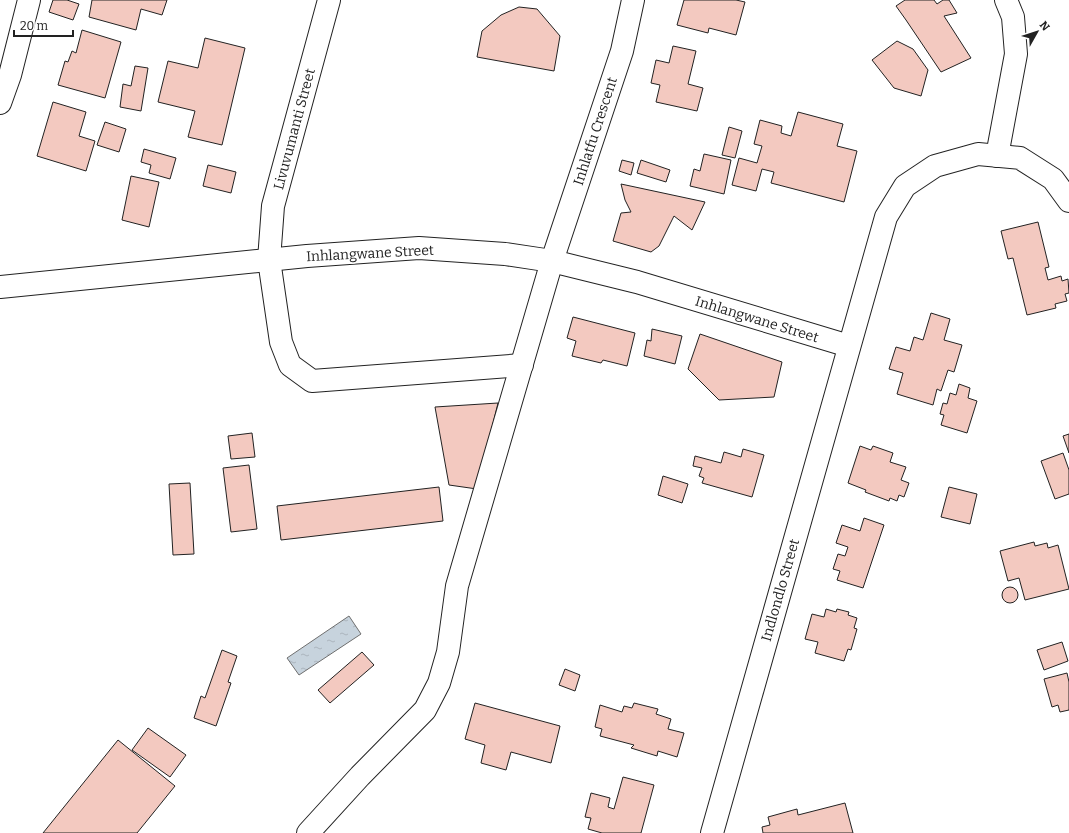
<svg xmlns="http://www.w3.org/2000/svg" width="1069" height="833" font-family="Bitter,serif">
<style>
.water{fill:url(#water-ripples);stroke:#6f6f6f}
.building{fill:#f3c9c0;stroke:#222}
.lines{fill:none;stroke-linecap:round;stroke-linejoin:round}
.minor-casing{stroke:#222;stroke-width:24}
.minor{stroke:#fff;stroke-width:22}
.labels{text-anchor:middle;stroke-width:3;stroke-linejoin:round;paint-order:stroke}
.street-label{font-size:14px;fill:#222;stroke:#fff}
</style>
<defs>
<pattern id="water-ripples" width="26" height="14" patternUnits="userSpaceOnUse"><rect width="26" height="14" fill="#c7d3dd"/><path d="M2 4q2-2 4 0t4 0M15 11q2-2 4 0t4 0" fill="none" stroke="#abb5bd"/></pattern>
</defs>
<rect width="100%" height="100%" fill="#fff"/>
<polygon class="water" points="349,616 361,634 299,675 287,658"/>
<g class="building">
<polygon points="53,0 67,0 79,4 73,20 49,12"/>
<polygon points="92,0 167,0 162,15 141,9 136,30 89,17"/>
<polygon points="684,0 736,0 745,2 736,35 709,28 708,33 677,25"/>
<polygon points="905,0 934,0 937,4 943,0 949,0 957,13 944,16 971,58 941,72 906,20 896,6"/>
<polygon points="519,7 537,9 560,36 554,71 477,57 482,31 501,15"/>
<polygon points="82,30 121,42 105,98 58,85 65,61 68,62 72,51 76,53"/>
<polygon points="205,38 245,48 222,145 188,137 195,111 158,102 168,61 198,68"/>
<polygon points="897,41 913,49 928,70 921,96 894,88 872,60"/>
<polygon points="673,46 696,51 688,84 703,88 697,111 656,102 660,85 651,83 656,60 669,63"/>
<polygon points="135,66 148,68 141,111 120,107 123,84 131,86"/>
<polygon points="53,102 86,112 79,136 95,141 86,171 37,156"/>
<polygon points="798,112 843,124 837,146 857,151 844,202 771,183 774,172 762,169 756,191 732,185 739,158 757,163 762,146 754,144 760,120 782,126 781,133 791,136"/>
<polygon points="105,122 126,129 119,152 97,145"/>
<polygon points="729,127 742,131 735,158 722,155"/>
<polygon points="144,149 176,158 170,179 149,173 151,165 141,162"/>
<polygon points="704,154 731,160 724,194 690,186 694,169 700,171"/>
<polygon points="622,160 634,163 631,175 619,171"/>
<polygon points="641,160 670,170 666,182 637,173"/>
<polygon points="208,165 236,172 231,193 203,186"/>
<polygon points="131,176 159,182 149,227 122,220"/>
<polygon points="621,184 705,202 692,230 674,216 659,246 651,252 613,241 621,213 631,212 625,200"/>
<polygon points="1038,222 1049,267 1045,268 1048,280 1061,276 1062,281 1068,279 1069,293 1065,294 1067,301 1055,304 1056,308 1027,315 1013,258 1008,259 1001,231"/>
<polygon points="931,313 950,319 944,340 962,345 954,372 948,370 941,391 937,389 933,405 897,394 903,373 889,369 896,347 910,351 914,337 923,340"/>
<polygon points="573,317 635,333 627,366 603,360 601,363 572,356 576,341 567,338"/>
<polygon points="652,329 682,336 675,364 644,356 647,340 651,341"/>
<polygon points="700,334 782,362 774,397 719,400 688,369"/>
<polygon points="959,384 970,388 968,398 977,401 967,433 941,425 944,415 940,414 943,403 947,404 950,393 956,395"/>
<polygon points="498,403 477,489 449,485 435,407"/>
<polygon points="252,433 255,457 231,459 228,436"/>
<polygon points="1069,434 1069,453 1063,436"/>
<polygon points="860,446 871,450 873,446 893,453 890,462 906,467 901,480 909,483 904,497 899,495 897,501 890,498 889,501 865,492 866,490 848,483"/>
<polygon points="743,449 764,455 752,497 702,483 704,478 699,476 702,468 693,466 695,456 721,463 724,452 741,457"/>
<polygon points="1063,453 1069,470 1069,494 1055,499 1041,461"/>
<polygon points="249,465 257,529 231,532 223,468"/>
<polygon points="663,476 688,484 682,503 658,495"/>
<polygon points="190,483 194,554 173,555 169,484"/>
<polygon points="439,487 443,521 281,540 277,506"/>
<polygon points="949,487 977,494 970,524 941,517"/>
<polygon points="864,518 884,525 863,588 837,580 840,571 833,569 838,554 845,556 848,547 836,543 842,525 860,531"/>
<polygon points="1034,542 1035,546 1047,543 1048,548 1058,545 1069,589 1025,600 1019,578 1008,581 1000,551"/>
<circle cx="1010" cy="595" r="8"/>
<polygon points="826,609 836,612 837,609 849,612 848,615 857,618 854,628 857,629 851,650 848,649 844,661 815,653 818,642 805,639 812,614 824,617"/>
<polygon points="1062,642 1068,661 1044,670 1037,650"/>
<polygon points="222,650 237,656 228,682 231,683 216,726 194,718 201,696 205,698"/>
<polygon points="362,652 374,665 330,703 318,690"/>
<polygon points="565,669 580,675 575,691 559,685"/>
<polygon points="1067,673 1069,682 1069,710 1060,712 1058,705 1052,707 1044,679"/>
<polygon points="475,703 560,726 551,763 511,752 506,770 481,763 485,745 465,739"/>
<polygon points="634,703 658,709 656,714 671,719 668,729 684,733 677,757 658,751 657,756 631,748 634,745 600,736 602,729 595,727 600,705 622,712 624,706 632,708"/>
<polygon points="148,728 186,755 170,777 132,750"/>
<polygon points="118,740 175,786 137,833 43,833"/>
<polygon points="623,777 654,785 641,833 602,833 588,829 591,818 585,817 591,793 610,798 608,807 614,809"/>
<polygon points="845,803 853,833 763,833 762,827 770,825 768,817 797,809 798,815"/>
</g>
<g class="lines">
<g class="minor-casing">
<g id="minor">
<polyline points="329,0 273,206 269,260 281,342 290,365 312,381 522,365"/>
<polyline points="0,103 10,75 29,0"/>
<polyline points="997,156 1016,54 1013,17 1006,0"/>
<polyline points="0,287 307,256 419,248 505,254 552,261 637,282 849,346"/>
<polyline points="308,833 360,776 425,710 439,683 448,652 457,586 552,261 622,51 633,0"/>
<polyline points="712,833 886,217 905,186 935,166 978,154 1020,158 1053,179 1069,201"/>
</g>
</g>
<use href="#minor" class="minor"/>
</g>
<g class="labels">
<g class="street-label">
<text transform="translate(294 129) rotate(-75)" y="5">Livuvumanti Street</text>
<text transform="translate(595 131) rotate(-72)" y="5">Inhlatfu Crescent</text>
<text transform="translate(370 253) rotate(-3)" y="5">Inhlangwane Street</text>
<text transform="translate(757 319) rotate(17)" y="5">Inhlangwane Street</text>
<text transform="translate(780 590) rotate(-74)" y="5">Indlondlo Street</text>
</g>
</g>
<g transform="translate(1037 32) rotate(51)" stroke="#ffffff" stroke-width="3" paint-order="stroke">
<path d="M0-3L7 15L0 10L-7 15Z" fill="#222222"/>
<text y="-6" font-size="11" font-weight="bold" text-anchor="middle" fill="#222222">N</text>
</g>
<path d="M14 30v6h59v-6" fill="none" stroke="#222222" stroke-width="2"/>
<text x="20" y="30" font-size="12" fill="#222222" stroke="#ffffff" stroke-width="3" paint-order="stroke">20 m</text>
</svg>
